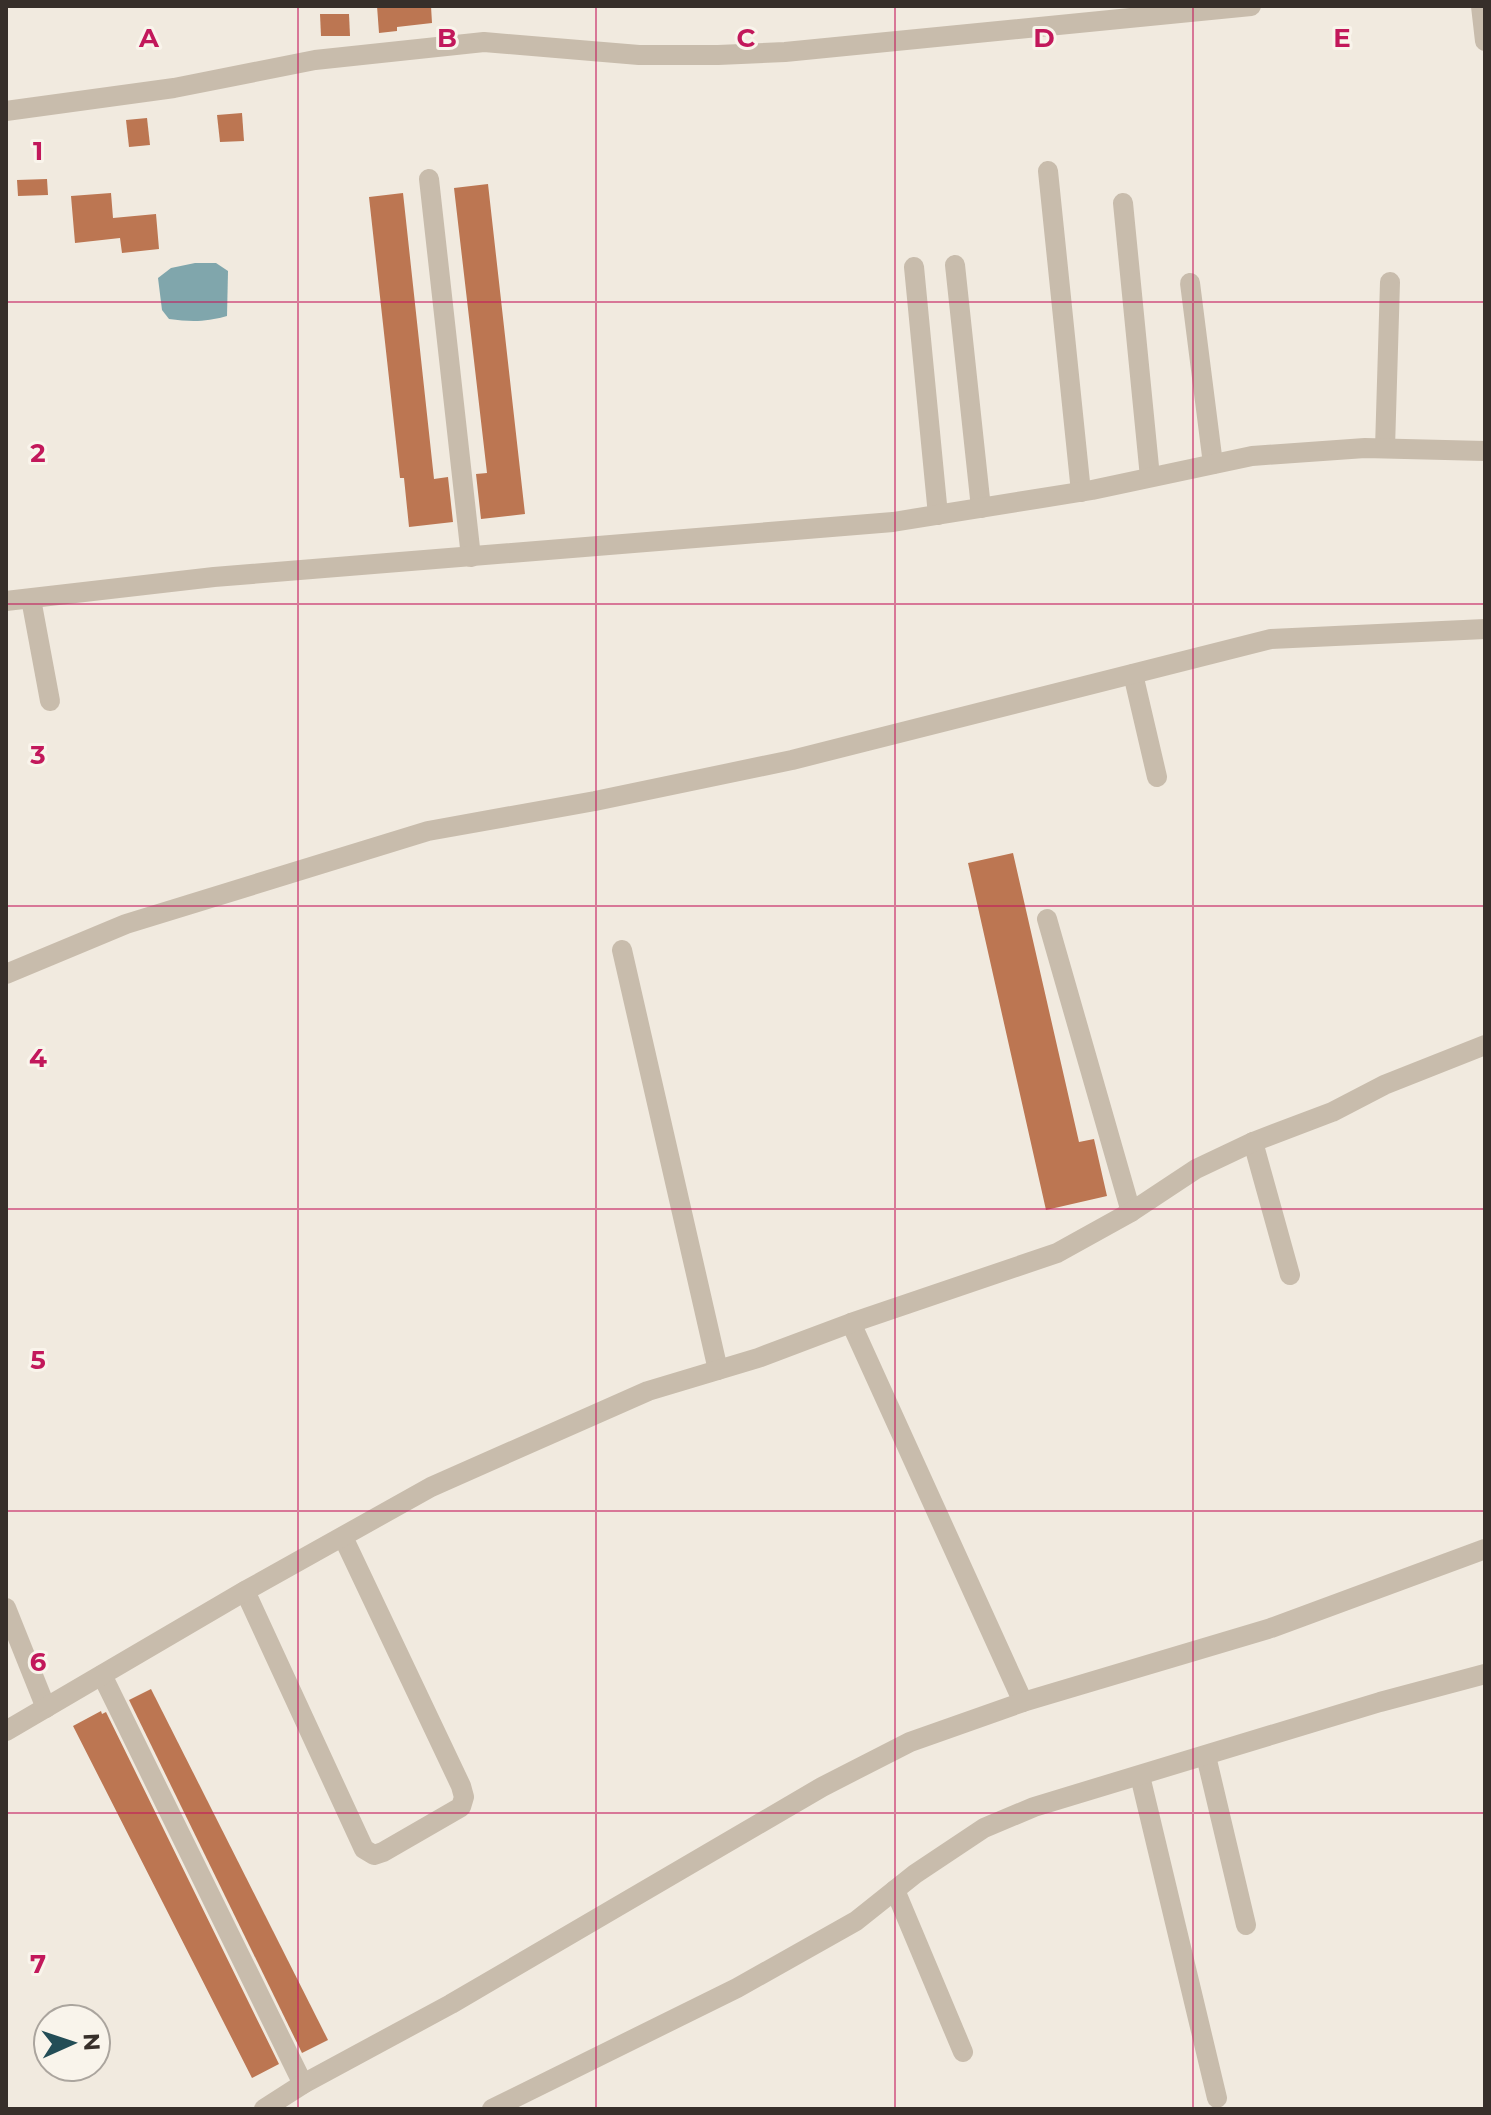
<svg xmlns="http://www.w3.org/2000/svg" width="1491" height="2115" font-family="Montserrat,sans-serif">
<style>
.water{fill:#80a6ac}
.building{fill:#bc7652}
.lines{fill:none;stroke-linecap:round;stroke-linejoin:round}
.minor{stroke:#c8bcac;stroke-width:20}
.grid{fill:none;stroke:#c2185b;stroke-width:2;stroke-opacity:0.55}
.grid-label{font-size:26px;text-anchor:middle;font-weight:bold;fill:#c2185b;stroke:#f9f4eb;stroke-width:6;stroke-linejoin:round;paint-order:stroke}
</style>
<rect width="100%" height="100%" fill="#f1eadf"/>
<path class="water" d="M 195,263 L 216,263 L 228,271 L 227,316 C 206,322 191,322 169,319 L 162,310 L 158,278 L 171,268 Z"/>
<g class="building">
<polygon points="377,6 431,6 432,23 397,27 397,31 379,33"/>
<polygon points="320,14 349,14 350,36 321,36"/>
<polygon points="242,113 244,141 220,142 217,115"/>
<polygon points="147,118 150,145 129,147 126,120"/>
<polygon points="47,179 48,195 18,196 17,180"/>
<polygon points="488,184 525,514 481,519 476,474 487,473 454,188"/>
<polygon points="111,193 113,218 156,214 159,249 122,253 120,238 75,243 71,196"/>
<polygon points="403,193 434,479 448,477 453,522 409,527 404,478 400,478 369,197"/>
<polygon points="1013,853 1079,1142 1094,1139 1107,1196 1046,1210 968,863"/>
<polygon points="151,1689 328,2040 302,2053 129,1700"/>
<polygon points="101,1711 102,1714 106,1712 279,2064 252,2078 73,1726"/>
</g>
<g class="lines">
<g class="minor">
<polyline points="1481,6 1485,41"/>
<polyline points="6,111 174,88 315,60 484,42 639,55 718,55 785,52 1251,6"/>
<polyline points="1048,171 1081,492"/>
<polyline points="429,179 471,557"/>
<polyline points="1123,203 1150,477"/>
<polyline points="955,265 981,508"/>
<polyline points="914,267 938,515"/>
<polyline points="1190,283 1213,464"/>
<polyline points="1385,448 1390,282"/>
<polyline points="31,599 50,701"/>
<polyline points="6,601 214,577 893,522 1092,490 1252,456 1365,448 1485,451"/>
<polyline points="1133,674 1157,777"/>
<polyline points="1047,919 1131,1212"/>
<polyline points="622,950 718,1370"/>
<polyline points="6,974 126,924 428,831 595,801 792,760 1271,639 1485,629"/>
<polyline points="1253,1142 1290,1275"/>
<polyline points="851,1323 1023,1702"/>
<polyline points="245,1591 364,1849 374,1855 383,1852 461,1807 464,1797 461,1786 343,1537"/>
<polyline points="6,1608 46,1708"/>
<polyline points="102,1675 303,2084"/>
<polyline points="6,1731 245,1591 431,1487 648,1391 758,1358 851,1323 1057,1253 1131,1212 1196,1169 1253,1142 1332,1112 1384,1085 1485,1045"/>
<polyline points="1206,1756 1246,1925"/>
<polyline points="1140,1776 1217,2098"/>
<polyline points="895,1890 963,2052"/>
<polyline points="264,2109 303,2084 451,2004 822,1787 910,1742 1023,1702 1271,1628 1485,1549"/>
<polyline points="492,2109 737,1988 856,1921 915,1874 984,1828 1034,1807 1380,1702 1485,1674"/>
</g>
</g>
<path class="grid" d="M 298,6 L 298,2109M 596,6 L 596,2109M 895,6 L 895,2109M 1193,6 L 1193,2109M 6,302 L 1485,302M 6,604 L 1485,604M 6,906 L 1485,906M 6,1209 L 1485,1209M 6,1511 L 1485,1511M 6,1813 L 1485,1813"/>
<g class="grid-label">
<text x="149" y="47">A</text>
<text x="447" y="47">B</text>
<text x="746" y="47">C</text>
<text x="1044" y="47">D</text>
<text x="1342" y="47">E</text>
<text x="38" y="160">1</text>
<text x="38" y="462">2</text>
<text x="38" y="764">3</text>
<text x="38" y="1067">4</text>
<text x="38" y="1369">5</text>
<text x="38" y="1671">6</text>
<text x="38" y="1973">7</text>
</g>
<rect width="1491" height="2115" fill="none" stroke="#372f2a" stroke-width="16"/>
<g transform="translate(72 2043) rotate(87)"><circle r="38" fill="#f9f4eb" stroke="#aba59e" stroke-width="2"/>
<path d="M0-6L14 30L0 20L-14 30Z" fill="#234d56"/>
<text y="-12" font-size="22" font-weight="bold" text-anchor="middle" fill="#372f2a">N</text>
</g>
</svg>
